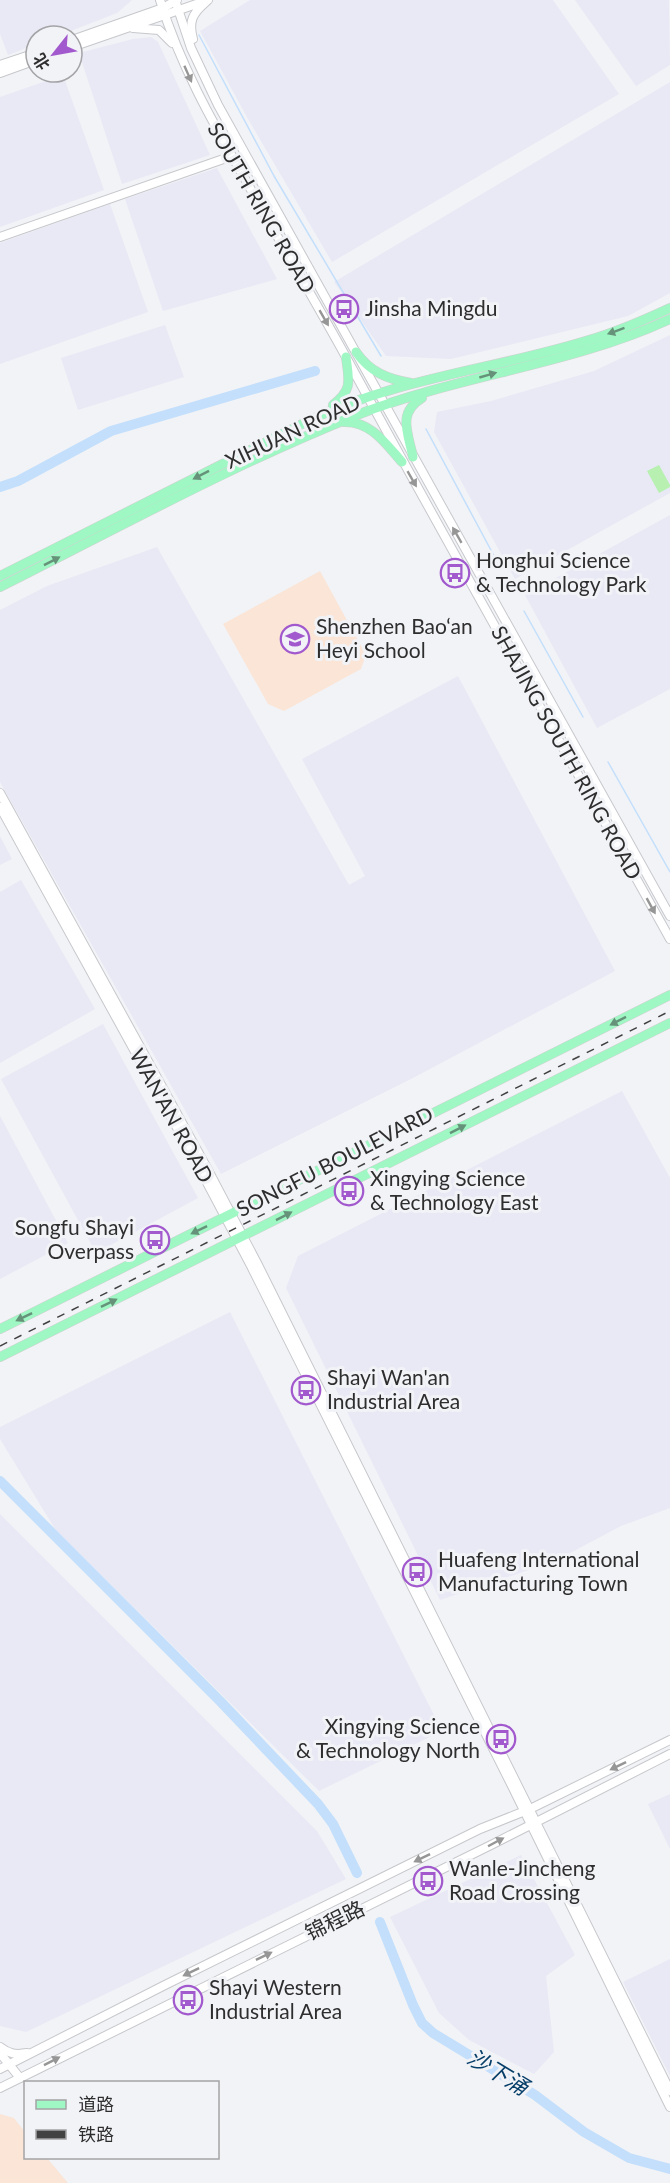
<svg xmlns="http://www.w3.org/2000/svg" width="670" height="2183" font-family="Lato,'Noto Sans SC',sans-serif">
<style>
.built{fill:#e8e9f5}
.education{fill:#fae5d7}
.grass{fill:#b7f0b0}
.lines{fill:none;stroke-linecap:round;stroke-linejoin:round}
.stream{stroke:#c3dffb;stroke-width:1.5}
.river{stroke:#c3dffb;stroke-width:10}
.secondary-casing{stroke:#c7c8cc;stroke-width:10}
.primary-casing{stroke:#d1d1d1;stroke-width:10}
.secondary{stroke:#fff;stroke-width:8}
.primary{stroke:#9ff7c4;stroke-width:9}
.rail{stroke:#424243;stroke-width:1.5;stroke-dasharray:8 8;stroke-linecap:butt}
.oneway{fill:#969697}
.oneway2{fill:#66927a}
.labels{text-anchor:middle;stroke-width:6;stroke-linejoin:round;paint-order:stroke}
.street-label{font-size:21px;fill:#2e2e2f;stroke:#f2f3f7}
.poi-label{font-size:21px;fill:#2e2e2f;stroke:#f2f3f7;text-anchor:start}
.water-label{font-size:22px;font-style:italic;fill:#073f69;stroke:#f2f3f7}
</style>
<rect width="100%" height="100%" fill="#f2f3f7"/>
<g class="built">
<polygon points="0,0 132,0 117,13 58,36 36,36 36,44 8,55 0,34"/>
<polygon points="250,0 553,0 619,94 332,262 248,119 200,31"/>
<polygon points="575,0 669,0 670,65 636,86"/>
<polygon points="151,37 158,42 210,155 122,184 79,53 133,39"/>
<polygon points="63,75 104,190 0,227 0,97"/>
<polygon points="670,82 670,293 628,316 451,359 386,356 334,282"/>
<polygon points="217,168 277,279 163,311 125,199"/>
<polygon points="110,204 148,312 0,364 0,243"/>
<polygon points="165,325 184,377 78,410 61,358"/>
<polygon points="670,335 670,493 515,579 434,432 437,412 491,401 594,371"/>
<polygon points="670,515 670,689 597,728 525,595"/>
<polygon points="157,547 349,885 365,876 302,759 458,676 615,971 411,1079 221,1174 0,782 0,610 47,586"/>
<polygon points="0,836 12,859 0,865"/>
<polygon points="21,880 95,1009 0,1063 0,892"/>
<polygon points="103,1024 198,1198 96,1253 1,1079"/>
<polygon points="622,1091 670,1178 670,1508 621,1526 555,1561 440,1600 286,1288 298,1256"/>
<polygon points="0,1116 68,1243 0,1279"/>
<polygon points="230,1312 442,1731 319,1791 55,1529 0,1439 0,1427"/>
<polygon points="0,1514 317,1831 346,1879 26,2032 0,2026"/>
<polygon points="670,1794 670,1849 648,1804"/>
<polygon points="521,1855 575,1955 546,1976 554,2052 534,2074 469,2040 439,2013 390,1917"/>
<polygon points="670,1959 670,2076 623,1982"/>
</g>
<g class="education">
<polygon points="320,571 366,655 361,669 284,711 268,704 223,624"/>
<polygon points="0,2114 14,2118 25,2132 26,2158 47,2158 68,2183 0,2183"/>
</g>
<polygon class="grass" points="659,465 670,485 670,487 659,493 647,471"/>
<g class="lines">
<g class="stream">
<polyline points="199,35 274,176 381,356"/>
<polyline points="426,429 500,567"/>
<polyline points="524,611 583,717"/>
<polyline points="608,762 670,872"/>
</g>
<g class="river">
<polyline points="0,487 18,481 111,431 315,371"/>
<polyline points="0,1481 220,1701 318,1804 333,1824 357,1873"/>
<polyline points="380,1922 413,2005 422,2023 433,2033 535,2095 584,2132 629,2158 670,2169"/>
</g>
<g class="secondary-casing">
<g id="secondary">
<path d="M 160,0 C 180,65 212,121 245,179 C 278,239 313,297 346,357 C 452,552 562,745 670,939"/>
<polyline points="175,0 191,48 218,105 670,916"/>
<polyline points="133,28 159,30 172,43"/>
<path d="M 193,39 C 188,21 193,13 206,2"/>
<polyline points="72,40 163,8 177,0"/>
<polyline points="72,47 208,0"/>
<polyline points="0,65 36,53"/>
<polyline points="0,73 36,60"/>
<polyline points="0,237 232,156"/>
<polyline points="0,793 208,1170 257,1263 670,2091"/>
<polyline points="0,807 202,1173 251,1266 512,1786 670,2107"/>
<path d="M 0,2047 C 9,2054 16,2055 27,2053"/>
<polyline points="0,2053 20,2078"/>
<polyline points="0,2069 165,1985 480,1829 530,1809 670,1740"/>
<polyline points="0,2088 493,1844 670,1754"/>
</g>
</g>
<g class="primary-casing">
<g id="primary">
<path d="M 356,352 C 370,372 387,379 411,383"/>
<path d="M 333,405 C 353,389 349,381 346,357"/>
<path d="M 344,422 C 371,421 386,444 402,462"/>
<path d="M 413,457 C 408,433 397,413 422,398"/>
<path d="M 0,576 L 310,420 C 398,378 496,369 589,340 C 617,332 644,320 670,308"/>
<path d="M 0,587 C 118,528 234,464 357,415 C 459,375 571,365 670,319"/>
<polyline points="0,1329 670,995"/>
<polyline points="0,1357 670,1023"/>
</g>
</g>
<use href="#secondary" class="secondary"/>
<use href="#primary" class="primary"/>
<polyline class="rail" points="0,1346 670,1011"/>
</g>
<defs><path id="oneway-solid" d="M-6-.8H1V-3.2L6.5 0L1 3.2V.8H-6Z" transform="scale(1.5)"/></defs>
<g class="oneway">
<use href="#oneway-solid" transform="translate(188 74) rotate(66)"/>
<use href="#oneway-solid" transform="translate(324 318) rotate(60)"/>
<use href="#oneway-solid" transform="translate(412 479) rotate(60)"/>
<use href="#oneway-solid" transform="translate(457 535) rotate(-120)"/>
<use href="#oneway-solid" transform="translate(651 906) rotate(61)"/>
<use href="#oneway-solid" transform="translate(618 1766) rotate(154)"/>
<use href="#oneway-solid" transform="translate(496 1842) rotate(-28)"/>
<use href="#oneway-solid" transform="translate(422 1858) rotate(154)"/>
<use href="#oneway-solid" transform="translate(264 1956) rotate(-26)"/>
<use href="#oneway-solid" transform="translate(191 1972) rotate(154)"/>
<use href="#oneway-solid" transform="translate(52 2061) rotate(-27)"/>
</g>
<g class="oneway2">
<use href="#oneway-solid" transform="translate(616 331) rotate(160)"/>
<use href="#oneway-solid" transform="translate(488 375) rotate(-16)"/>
<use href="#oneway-solid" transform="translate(201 475) rotate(153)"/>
<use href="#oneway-solid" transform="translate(52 561) rotate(-27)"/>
<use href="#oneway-solid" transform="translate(618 1021) rotate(153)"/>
<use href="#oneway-solid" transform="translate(458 1129) rotate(-27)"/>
<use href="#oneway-solid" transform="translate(284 1216) rotate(-27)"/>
<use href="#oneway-solid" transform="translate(199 1230) rotate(154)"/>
<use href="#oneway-solid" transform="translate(109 1303) rotate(-26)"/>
<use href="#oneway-solid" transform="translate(24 1317) rotate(154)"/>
</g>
<defs>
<g id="bus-ring" transform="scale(1.5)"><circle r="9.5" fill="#f2f3f7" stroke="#a159cd" stroke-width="1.5"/><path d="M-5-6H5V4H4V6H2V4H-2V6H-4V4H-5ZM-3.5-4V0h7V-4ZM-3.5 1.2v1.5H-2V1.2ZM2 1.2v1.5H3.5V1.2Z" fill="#a159cd"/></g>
<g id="school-ring" transform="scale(1.5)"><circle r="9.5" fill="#f2f3f7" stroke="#a159cd" stroke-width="1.5"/><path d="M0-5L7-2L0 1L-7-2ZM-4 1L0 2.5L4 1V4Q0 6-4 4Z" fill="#a159cd"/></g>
</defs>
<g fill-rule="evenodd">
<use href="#bus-ring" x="344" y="309"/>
<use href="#bus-ring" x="455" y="573"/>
<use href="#school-ring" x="295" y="639"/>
<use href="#bus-ring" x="349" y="1191"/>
<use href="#bus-ring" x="155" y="1240"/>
<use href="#bus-ring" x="306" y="1390"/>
<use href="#bus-ring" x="417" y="1572"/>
<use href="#bus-ring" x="501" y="1739"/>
<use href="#bus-ring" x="428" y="1881"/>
<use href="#bus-ring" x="188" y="2000"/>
</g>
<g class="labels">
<g class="street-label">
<text transform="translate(261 208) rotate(60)" y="7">SOUTH RING ROAD</text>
<text transform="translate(293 432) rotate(-25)" y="7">XIHUAN ROAD</text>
<text transform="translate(566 753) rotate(61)" y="7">SHAJING SOUTH RING ROAD</text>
<text transform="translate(171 1116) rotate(61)" y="7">WAN'AN ROAD</text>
<text transform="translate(335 1162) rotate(-27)" y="7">SONGFU BOULEVARD</text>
<text transform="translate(335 1921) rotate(-26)" y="7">锦程路</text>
</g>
<g class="poi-label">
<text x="365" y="316">Jinsha Mingdu</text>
<text x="476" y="568">Honghui Science<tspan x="476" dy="24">&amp; Technology Park</tspan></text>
<text x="316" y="634">Shenzhen Bao‘an<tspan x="316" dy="24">Heyi School</tspan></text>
<text x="370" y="1186">Xingying Science<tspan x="370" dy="24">&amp; Technology East</tspan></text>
<text x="134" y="1235" text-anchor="end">Songfu Shayi<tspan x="134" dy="24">Overpass</tspan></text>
<text x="327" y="1385">Shayi Wan'an<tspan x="327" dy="24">Industrial Area</tspan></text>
<text x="438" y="1567">Huafeng International<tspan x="438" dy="24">Manufacturing Town</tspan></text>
<text x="480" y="1734" text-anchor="end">Xingying Science<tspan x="480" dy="24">&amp; Technology North</tspan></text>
<text x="449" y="1876">Wanle-Jincheng<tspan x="449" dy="24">Road Crossing</tspan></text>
<text x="209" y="1995">Shayi Western<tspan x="209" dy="24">Industrial Area</tspan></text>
</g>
<g class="water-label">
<text transform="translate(498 2072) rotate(31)" y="8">沙下涌</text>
</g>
</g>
<rect x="24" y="2081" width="195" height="78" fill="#f2f3f7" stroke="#a4a4a7" stroke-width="1.5"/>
<rect x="36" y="2100" width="30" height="9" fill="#9ff7c4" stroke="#a4a4a7" stroke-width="1.5"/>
<text x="78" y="2111" font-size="18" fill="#2e2e2f">道路</text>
<rect x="36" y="2130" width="30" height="9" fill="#424243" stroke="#a4a4a7" stroke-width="1.5"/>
<text x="78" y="2141" font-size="18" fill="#2e2e2f">铁路</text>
<g transform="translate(54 54) rotate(239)"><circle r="28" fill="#f2f3f7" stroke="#a4a4a7" stroke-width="1.5"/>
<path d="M0-4.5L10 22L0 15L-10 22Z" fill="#a159cd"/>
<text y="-9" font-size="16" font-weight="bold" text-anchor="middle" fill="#2e2e2f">北</text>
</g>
</svg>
